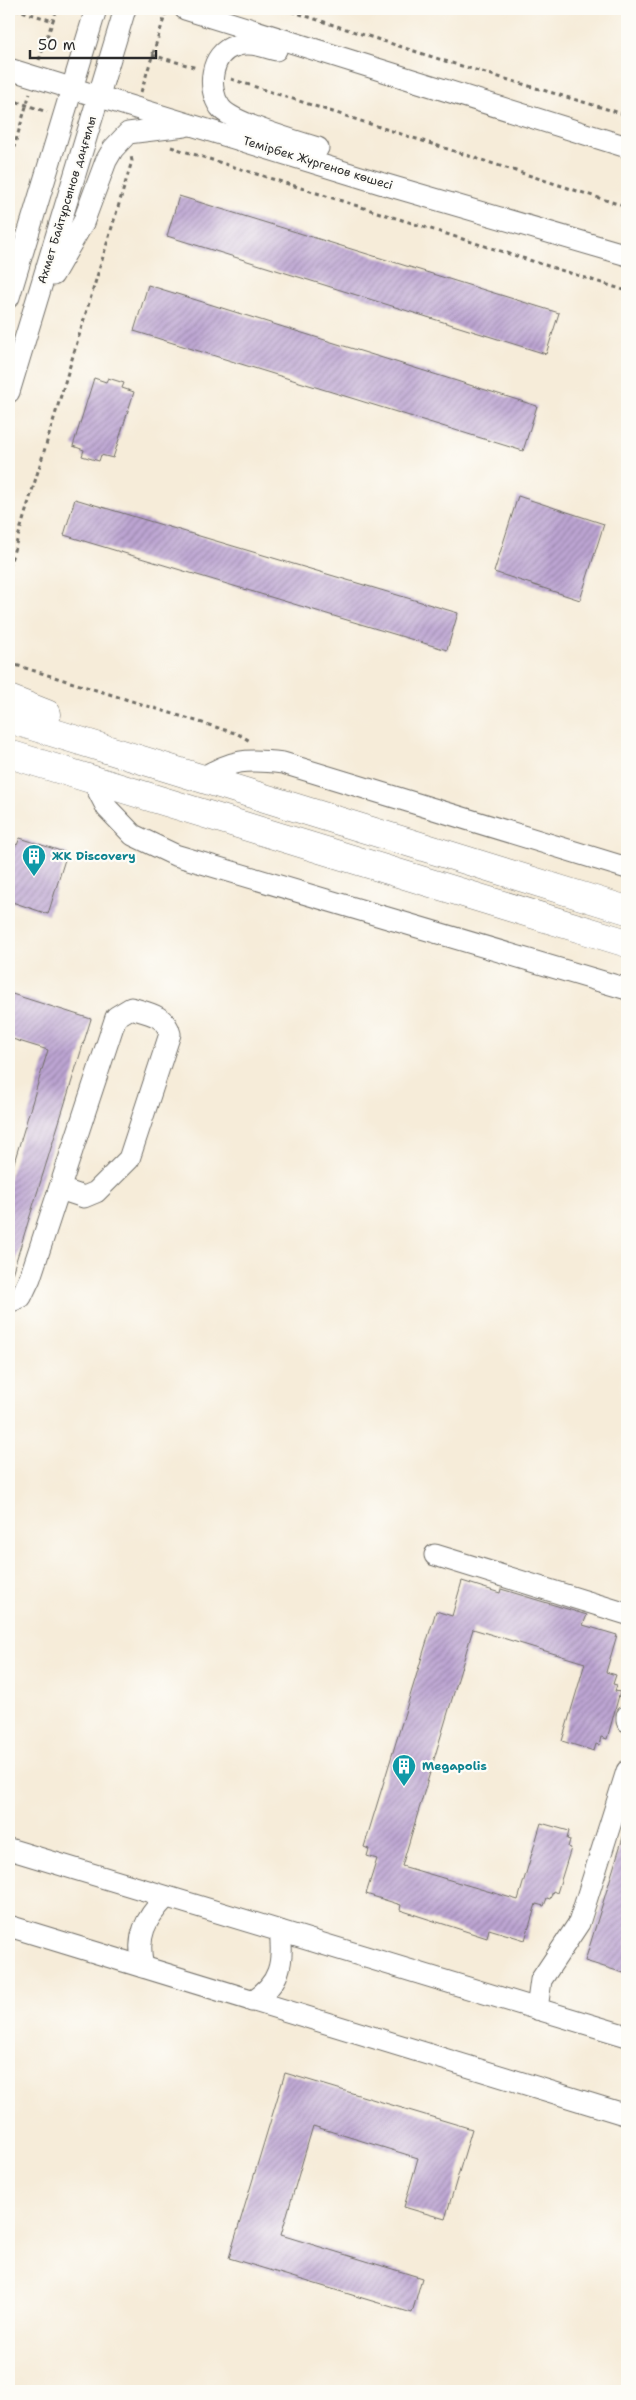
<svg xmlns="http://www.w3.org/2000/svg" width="636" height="2400" font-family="'Shantell Sans',sans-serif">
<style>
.building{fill:url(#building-hatch)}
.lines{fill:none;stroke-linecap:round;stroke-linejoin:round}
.minor-casing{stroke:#726f68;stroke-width:23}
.major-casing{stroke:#726f68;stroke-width:29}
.path{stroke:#726f68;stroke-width:3;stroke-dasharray:4 4;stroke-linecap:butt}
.minor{stroke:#fff;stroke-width:21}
.major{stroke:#fff;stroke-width:28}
.labels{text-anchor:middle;stroke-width:4.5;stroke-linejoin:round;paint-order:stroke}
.street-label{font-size:12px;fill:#2b2b2b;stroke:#fdfcf7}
.culture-label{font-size:12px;font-weight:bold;fill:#0d838f;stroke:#fdfcf7;text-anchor:start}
</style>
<defs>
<pattern id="building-hatch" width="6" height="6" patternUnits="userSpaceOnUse" patternTransform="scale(1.25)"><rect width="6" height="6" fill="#bca4d2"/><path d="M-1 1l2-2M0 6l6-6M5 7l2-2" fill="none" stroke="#9986ab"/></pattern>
</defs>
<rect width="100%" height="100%" fill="#fdfcf7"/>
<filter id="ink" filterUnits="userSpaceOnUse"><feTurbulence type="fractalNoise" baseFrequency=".02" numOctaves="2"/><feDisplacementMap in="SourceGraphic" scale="10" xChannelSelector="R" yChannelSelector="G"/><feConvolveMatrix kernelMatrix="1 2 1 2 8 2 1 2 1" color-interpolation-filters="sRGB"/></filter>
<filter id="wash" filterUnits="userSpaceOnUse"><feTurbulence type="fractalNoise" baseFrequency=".0096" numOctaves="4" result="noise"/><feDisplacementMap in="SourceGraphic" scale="20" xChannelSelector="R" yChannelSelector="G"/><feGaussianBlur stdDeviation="1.12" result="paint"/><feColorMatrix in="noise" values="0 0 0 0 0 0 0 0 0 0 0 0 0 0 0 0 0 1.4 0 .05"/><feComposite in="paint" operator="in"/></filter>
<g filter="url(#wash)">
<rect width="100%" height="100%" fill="#f6ecd9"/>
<g id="blocks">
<g class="building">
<polygon points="179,196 559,313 546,354 167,236"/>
<polygon points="148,285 537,406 523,451 134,331"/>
<polygon points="94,378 106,382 108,378 124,383 122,388 134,392 113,458 101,455 99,461 82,456 84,450 73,446"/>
<polygon points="518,496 604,524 580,600 494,572"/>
<polygon points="75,499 458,613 447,650 64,535"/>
<polygon points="20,838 67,853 48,914 9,901 9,842 17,845"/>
<polygon points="9,993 91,1019 12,1274 9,1274 9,1179 48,1050 9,1038"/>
<polygon points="462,1581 500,1593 501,1589 587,1615 583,1625 617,1635 606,1672 616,1675 613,1684 617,1685 615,1691 620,1692 607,1739 601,1737 599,1745 596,1744 594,1751 562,1741 585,1663 473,1629 402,1866 518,1900 541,1823 569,1831 567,1839 570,1840 568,1847 571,1848 557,1893 553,1891 550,1899 547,1898 544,1906 536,1904 525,1940 489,1929 487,1938 400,1910 401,1905 366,1894 377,1859 367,1856 369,1849 364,1847 436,1611 452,1616"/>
<polygon points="624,1834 627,1835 627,1974 585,1961"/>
<polygon points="285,2073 472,2129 445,2219 404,2207 418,2158 313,2126 281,2235 422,2278 412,2313 229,2258"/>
</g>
</g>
</g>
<g filter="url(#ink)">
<use href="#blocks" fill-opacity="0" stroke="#726f68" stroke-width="1"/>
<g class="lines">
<g class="minor-casing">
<g id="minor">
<polyline points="185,9 627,147"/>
<path d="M 276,50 C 262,46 249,41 235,46 C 210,53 207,89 220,107 C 230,122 298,142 318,148"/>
<polyline points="9,69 380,183 627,255"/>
<polyline points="53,275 83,223 106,161 113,149 128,133 185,126"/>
<polyline points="9,297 96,9"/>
<polyline points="9,392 125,9"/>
<polyline points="92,779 107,808 133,835 175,855 627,989"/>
<path d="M 201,779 C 232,759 247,759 283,763 L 627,868"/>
<path d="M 9,1302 L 21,1297 L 30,1278 L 116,1017 L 131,1008 C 147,1013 166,1015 170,1034 L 129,1159 L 96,1192 L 84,1197 L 60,1189"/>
<polyline points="435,1555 627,1614"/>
<polyline points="627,1716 627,1721"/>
<polyline points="9,1849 627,2036"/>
<polyline points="9,1926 627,2115"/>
<path d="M 143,1967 C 136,1936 145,1919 166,1897"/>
<path d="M 252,2001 C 280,1984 284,1963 280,1931"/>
<polyline points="537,2009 541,1980 579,1923 627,1771"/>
</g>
</g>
<g class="major-casing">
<g id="major">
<polyline points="9,699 47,714"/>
<polyline points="9,719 627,910"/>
<polyline points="9,754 627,943"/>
</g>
</g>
<g class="path">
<polyline points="15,9 53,21"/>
<polyline points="284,9 445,61 627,115"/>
<polyline points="152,55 197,68"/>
<polyline points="39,60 57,9"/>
<polyline points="231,79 627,207"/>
<polyline points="141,92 166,12"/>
<polyline points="9,99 47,112"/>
<polyline points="171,147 627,291"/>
<polyline points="9,164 30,93"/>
<polyline points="9,567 132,161 131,156"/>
<polyline points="9,663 238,734 250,741"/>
</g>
<use href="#minor" class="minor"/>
<use href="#major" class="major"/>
</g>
</g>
<defs>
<g id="building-pin" transform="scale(1.25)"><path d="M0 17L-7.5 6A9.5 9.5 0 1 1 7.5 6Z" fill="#0f9aa8" stroke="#fdfcf7"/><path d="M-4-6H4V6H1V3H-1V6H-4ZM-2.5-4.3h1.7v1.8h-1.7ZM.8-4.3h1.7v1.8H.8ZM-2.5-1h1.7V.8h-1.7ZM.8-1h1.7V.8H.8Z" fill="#fff"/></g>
</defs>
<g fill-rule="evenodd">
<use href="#building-pin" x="34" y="856"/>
<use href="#building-pin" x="404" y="1766"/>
</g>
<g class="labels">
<g class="street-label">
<text transform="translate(318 163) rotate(17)" y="4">Темірбек Жүргенов көшесі</text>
<text transform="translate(67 200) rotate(-73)" y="4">Ахмет Байтұрсынов даңғылы</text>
</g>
<g class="culture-label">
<text x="52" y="860">ЖК Discovery</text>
<text x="422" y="1770">Megapolis</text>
</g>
</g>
<rect width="636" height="2400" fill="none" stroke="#fdfcf7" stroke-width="30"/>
<path d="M30 50v8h126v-8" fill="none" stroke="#2b2b2b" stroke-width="2.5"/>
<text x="38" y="50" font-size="15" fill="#2b2b2b" stroke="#fdfcf7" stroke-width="4" paint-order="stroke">50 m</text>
</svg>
